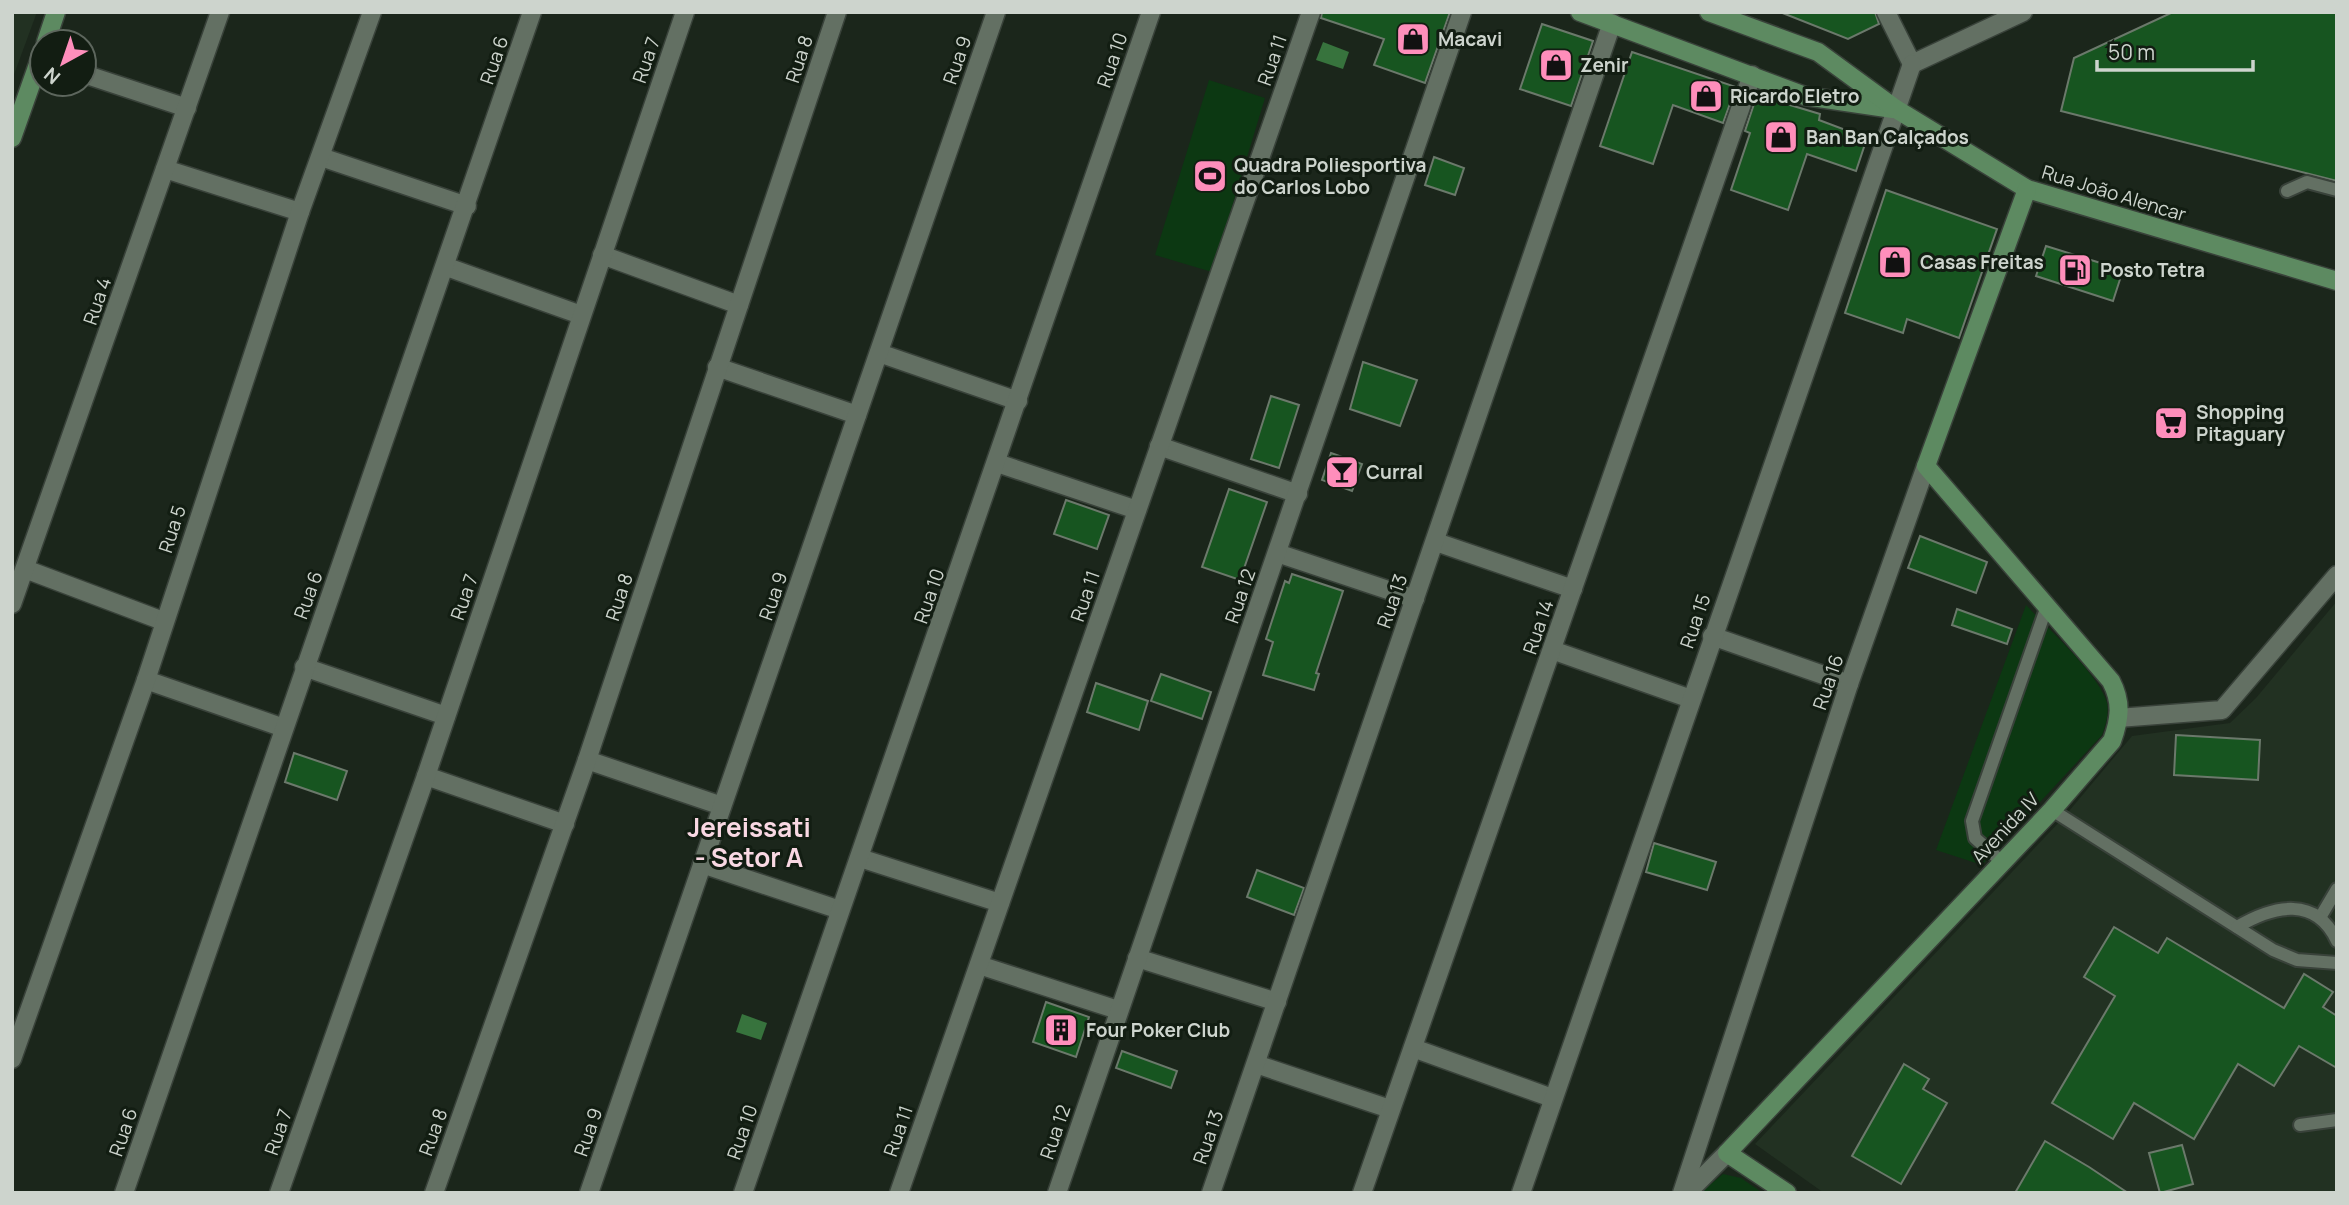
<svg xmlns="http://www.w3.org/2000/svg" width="2349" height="1205" font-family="Manrope,sans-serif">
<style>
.built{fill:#223122}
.green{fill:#0c3812}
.water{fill:#37733d}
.building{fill:#175520;stroke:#6b796b;stroke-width:2}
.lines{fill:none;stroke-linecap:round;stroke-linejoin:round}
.lane-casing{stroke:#39423a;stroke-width:16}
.street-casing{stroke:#39423a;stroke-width:21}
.secondary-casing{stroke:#39423a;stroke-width:21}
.lane{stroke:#637063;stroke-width:12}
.street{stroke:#637063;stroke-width:18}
.secondary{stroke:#5d8a61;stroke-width:18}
.labels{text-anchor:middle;stroke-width:6;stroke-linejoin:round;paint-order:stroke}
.poi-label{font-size:19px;font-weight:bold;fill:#cdd4cd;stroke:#121d12;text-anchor:start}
.street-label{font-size:19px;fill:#cdd4cd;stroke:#121d12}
.district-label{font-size:26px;font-weight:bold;fill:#f9d8e3;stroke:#121d12}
</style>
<rect width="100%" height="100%" fill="#1b261b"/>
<g class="built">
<polygon points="12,12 37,12 12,80"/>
<polygon points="2337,601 2337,1193 1824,1193 1755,1144 2064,817 2132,736 2230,723 2256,698"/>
</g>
<g class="green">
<polygon points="1209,80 1265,98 1212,272 1155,255"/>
<path d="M 2026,605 C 2046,626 2101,677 2107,703 C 2109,714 2106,724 2102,735 L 1982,865 L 1936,850 Z"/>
<polygon points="1723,1174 1741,1178 1763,1193 1700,1193"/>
</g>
<g class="water">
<polygon points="1323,42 1349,52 1343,69 1316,60"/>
<polygon points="742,1014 767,1023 761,1040 736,1032"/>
</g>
<g class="building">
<polygon points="1322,12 1450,12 1425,83 1374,65 1384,39 1321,18"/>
<polygon points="1780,12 1875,12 1879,24 1848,39"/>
<polygon points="2173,12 2337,12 2337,181 2061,111 2074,58"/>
<polygon points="1542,24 1593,41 1571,106 1520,89"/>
<polygon points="1632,52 1736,87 1723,123 1673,105 1653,164 1600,146"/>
<polygon points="1757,95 1820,114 1819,120 1867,138 1856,171 1807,154 1788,210 1731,190 1750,133 1745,131"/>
<polygon points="1434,157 1464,168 1455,195 1425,185"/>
<polygon points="1886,190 1997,229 1959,338 1907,319 1903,333 1845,313"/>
<polygon points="2046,246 2123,270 2113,301 2036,276"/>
<polygon points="1363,362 1417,380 1400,426 1350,409"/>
<polygon points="1271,396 1299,405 1279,468 1251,459"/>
<polygon points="1331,453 1362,464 1352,491 1322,480"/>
<polygon points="1229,489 1267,502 1240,580 1202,567"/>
<polygon points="1066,500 1109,515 1097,549 1054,534"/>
<polygon points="1920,536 1987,562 1976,593 1908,568"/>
<polygon points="1292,574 1343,591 1316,673 1319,674 1314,690 1263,675 1273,642 1266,639 1285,581 1289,583"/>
<polygon points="1957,609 2012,629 2007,644 1952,625"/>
<polygon points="1161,674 1211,692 1202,719 1151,701"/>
<polygon points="1096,683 1148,701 1139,730 1087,712"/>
<polygon points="2176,735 2260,740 2258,780 2174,775"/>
<polygon points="294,753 347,771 337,800 285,782"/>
<polygon points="1654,843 1716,862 1707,890 1646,872"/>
<polygon points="1257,870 1304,888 1294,915 1247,897"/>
<polygon points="2114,927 2158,953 2167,938 2284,1008 2304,974 2333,992 2323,1007 2337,1016 2337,1068 2299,1046 2274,1086 2238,1064 2194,1139 2134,1103 2113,1139 2052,1103 2115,996 2084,977"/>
<polygon points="1046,1002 1089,1017 1076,1057 1033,1042"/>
<polygon points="1122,1051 1177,1071 1171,1088 1116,1068"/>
<polygon points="1904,1064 1929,1079 1923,1089 1947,1103 1901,1184 1852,1156"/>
<polygon points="2045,1141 2089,1167 2128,1193 2015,1193"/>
<polygon points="2182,1145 2193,1184 2160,1193 2149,1153"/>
</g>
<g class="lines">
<g class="lane-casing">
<g id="lane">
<polyline points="2287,191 2307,182 2337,190"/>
<polyline points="2052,810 2273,950 2297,960 2337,963"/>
<polyline points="2002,862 1975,838 1972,821 2047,606"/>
<polyline points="2321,916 2337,889"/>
<path d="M 2237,927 C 2274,905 2316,896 2337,941"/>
<polyline points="2300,1125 2337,1120"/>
</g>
</g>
<g class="street-casing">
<g id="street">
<polyline points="1886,12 1912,64"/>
<polyline points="1912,64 2023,12"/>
<polyline points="84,74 187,108"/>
<polyline points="321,157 467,206"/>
<polyline points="165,169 300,212"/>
<polyline points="602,255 739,305"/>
<polyline points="447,267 581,315"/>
<polyline points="879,353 1018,401"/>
<polyline points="717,367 857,415"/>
<polyline points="1159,446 1298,494"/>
<polyline points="997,463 1137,510"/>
<polyline points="1436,542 1573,589"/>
<polyline points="1277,553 1415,599"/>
<polyline points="25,569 163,621"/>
<polyline points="12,604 220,12"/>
<polyline points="1712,636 1849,684"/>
<polyline points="1552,650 1691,699"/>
<polyline points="304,667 446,716"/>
<polyline points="146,680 284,728"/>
<polyline points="2118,718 2222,710 2337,575"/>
<polyline points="587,760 722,806"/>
<polyline points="426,776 565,824"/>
<polyline points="860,858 1000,903"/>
<polyline points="702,864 840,910"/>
<polyline points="1137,958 1277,1002"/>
<polyline points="979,965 1118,1010"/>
<polyline points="1413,1048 1552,1098"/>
<polyline points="12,1059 146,680 300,212 372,12"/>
<polyline points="1256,1064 1390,1109"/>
<polyline points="124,1193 532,12"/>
<polyline points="279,1193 426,776 685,12"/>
<polyline points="434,1193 587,760 837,12"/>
<polyline points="589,1193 996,12"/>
<polyline points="743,1193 1151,12"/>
<polyline points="899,1193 1311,12"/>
<polyline points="1057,1193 1462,12"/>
<polyline points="1211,1193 1612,23"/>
<polyline points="1362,1193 1752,75"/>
<polyline points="1521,1193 1912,64"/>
<polyline points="1682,1193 1849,684 1926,466"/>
<polyline points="1687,1193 1727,1153"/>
</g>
</g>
<g class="secondary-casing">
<g id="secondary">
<polyline points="1580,12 1805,96 1893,109"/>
<polyline points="1709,12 1818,52 1896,109 2027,189 2337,281"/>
<polyline points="46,42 56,12"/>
<polyline points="12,138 42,53"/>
<path d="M 1787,1193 L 1727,1153 L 2052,810 L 2112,741 C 2120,719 2122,702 2111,681 L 1926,466 L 2027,189"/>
</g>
</g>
<use href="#lane" class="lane"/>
<use href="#street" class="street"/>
<use href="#secondary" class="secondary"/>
</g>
<defs>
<g id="shop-square" transform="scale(1.75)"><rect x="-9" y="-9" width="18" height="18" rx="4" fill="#fe8ebb" stroke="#121d12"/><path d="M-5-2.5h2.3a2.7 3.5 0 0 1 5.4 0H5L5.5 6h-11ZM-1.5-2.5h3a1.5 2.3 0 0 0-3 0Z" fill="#111"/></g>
<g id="stadium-square" transform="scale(1.75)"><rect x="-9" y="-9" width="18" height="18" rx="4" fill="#fe8ebb" stroke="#121d12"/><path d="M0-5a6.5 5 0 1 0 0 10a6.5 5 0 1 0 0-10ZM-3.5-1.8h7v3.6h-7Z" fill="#111"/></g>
<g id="fuel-square" transform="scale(1.75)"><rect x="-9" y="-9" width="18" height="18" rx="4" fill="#fe8ebb" stroke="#121d12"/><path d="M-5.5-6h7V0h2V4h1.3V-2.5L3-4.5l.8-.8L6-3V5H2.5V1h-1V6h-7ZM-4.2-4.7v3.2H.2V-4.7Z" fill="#111"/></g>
<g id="supermarket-square" transform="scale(1.75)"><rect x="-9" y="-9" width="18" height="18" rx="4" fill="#fe8ebb" stroke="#121d12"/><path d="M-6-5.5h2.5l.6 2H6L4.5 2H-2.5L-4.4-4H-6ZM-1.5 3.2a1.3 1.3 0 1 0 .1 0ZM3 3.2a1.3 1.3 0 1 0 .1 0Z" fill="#111"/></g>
<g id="bar-square" transform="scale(1.75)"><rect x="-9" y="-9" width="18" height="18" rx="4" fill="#fe8ebb" stroke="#121d12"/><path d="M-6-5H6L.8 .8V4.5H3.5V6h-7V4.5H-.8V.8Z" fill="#111"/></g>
<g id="building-square" transform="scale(1.75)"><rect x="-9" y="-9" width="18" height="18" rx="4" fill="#fe8ebb" stroke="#121d12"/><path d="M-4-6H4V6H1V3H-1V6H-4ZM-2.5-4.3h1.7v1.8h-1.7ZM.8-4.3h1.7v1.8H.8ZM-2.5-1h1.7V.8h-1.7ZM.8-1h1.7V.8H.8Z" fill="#111"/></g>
</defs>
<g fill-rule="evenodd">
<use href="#shop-square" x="1413" y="39"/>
<use href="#shop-square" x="1556" y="65"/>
<use href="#shop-square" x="1706" y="96"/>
<use href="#shop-square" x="1781" y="137"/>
<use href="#stadium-square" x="1210" y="176"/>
<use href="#shop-square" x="1895" y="262"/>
<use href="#fuel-square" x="2075" y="270"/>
<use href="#supermarket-square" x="2171" y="423"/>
<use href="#bar-square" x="1342" y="472"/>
<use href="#building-square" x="1061" y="1030"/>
</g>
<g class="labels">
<g class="poi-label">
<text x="1438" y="46">Macavi</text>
<text x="1580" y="72">Zenir</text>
<text x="1730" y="103">Ricardo Eletro</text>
<text x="1806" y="144">Ban Ban Calçados</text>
<text x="1234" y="172">Quadra Poliesportiva<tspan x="1234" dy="22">do Carlos Lobo</tspan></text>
<text x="1920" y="269">Casas Freitas</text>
<text x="2100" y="277">Posto Tetra</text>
<text x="2196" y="419">Shopping<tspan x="2196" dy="22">Pitaguary</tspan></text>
<text x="1366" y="479">Curral</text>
<text x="1086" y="1037">Four Poker Club</text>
</g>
<g class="street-label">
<text transform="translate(799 59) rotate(-72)" y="7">Rua 8</text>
<text transform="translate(494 60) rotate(-71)" y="7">Rua 6</text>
<text transform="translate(646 60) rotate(-71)" y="7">Rua 7</text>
<text transform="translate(957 60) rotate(-71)" y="7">Rua 9</text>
<text transform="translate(1112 60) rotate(-71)" y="7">Rua 10</text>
<text transform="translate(1272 60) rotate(-71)" y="7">Rua 11</text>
<text transform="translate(2114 193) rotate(17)" y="7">Rua João Alencar</text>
<text transform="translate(97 301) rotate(-71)" y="7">Rua 4</text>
<text transform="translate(172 529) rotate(-72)" y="7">Rua 5</text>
<text transform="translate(308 595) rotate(-70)" y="7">Rua 6</text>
<text transform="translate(773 596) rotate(-71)" y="7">Rua 9</text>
<text transform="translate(929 596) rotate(-71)" y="7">Rua 10</text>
<text transform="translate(1085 596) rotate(-71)" y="7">Rua 11</text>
<text transform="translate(1240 596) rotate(-71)" y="7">Rua 12</text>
<text transform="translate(464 597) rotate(-71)" y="7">Rua 7</text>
<text transform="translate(619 597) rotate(-72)" y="7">Rua 8</text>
<text transform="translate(1392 601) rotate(-71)" y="7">Rua 13</text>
<text transform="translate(1695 621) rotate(-71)" y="7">Rua 15</text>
<text transform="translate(1538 627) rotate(-71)" y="7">Rua 14</text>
<text transform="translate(1828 682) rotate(-71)" y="7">Rua 16</text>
<text transform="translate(2005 828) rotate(-47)" y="7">Avenida IV</text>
<text transform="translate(898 1131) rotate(-71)" y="7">Rua 11</text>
<text transform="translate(123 1132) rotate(-71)" y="7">Rua 6</text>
<text transform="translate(278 1132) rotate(-71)" y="7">Rua 7</text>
<text transform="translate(433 1132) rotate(-70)" y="7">Rua 8</text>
<text transform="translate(588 1132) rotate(-71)" y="7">Rua 9</text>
<text transform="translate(742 1132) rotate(-71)" y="7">Rua 10</text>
<text transform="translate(1055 1132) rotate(-71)" y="7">Rua 12</text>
<text transform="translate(1208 1137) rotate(-71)" y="7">Rua 13</text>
</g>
<g class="district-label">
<text x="749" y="837">Jereissati<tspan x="749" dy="30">- Setor A</tspan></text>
</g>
</g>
<rect width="2349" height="1205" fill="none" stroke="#cdd4cd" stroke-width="28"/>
<g transform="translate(63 63) rotate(220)"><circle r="33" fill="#121d12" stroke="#5d665d" stroke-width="2"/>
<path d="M0-5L12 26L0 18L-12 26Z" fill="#fe8ebb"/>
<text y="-10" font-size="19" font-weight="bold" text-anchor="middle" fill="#cdd4cd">N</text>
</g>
<path d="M2097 60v10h156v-10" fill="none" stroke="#cdd4cd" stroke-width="3.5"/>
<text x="2108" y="60" font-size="21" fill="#cdd4cd" stroke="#121d12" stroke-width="5" paint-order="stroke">50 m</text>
</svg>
